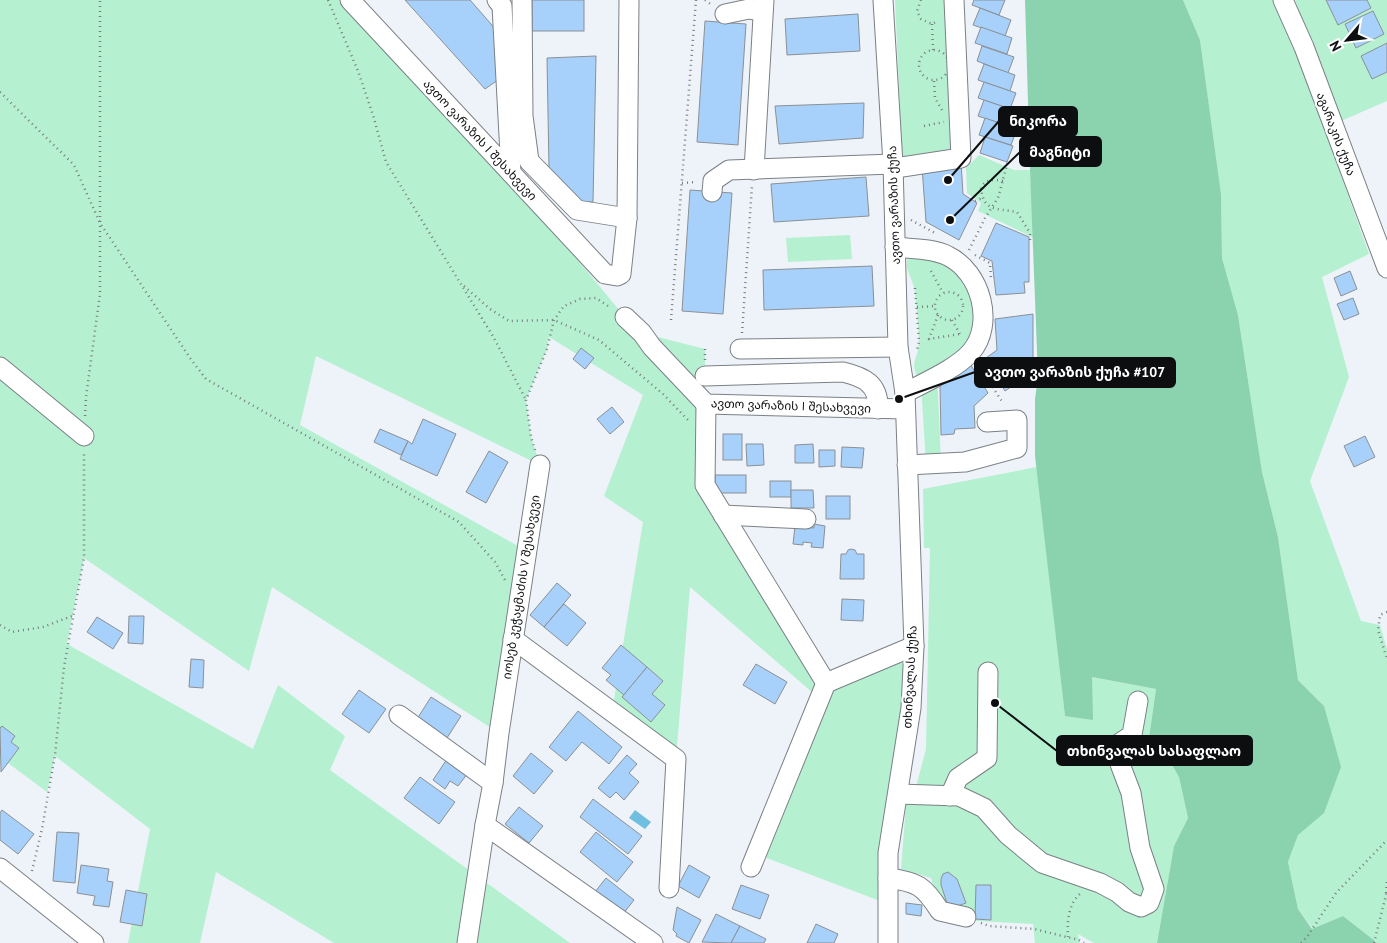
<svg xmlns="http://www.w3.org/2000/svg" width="1387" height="943" font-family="'PT Sans','Noto Sans Georgian',sans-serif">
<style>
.green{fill:#b5f0d1}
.forest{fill:#8ad3ae}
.water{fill:#70bee0}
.building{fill:#a7d1fa;stroke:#8b9095}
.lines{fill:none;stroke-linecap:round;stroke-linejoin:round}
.minor-casing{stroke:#7b8085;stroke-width:21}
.path{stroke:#797c80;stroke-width:2.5;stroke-dasharray:1 4;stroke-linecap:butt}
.minor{stroke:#fff;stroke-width:19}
.labels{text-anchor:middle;stroke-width:4.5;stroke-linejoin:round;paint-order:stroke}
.street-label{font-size:12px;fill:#0d0e10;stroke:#fff}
.leader{fill:none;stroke:#0d0e10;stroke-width:2}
.callout-dot{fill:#0d0e10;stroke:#fff;stroke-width:2}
.callout{fill:#0d0e10;stroke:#0d0e10;stroke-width:2}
.callout-label{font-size:14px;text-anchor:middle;font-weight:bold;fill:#fff}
</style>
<rect width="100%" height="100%" fill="#edf3f8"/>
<g class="green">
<polygon points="0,0 353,0 525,196 629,322 642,333 705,349 705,485 826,682 914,646 888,904 756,854 820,699 690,587 676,759 612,712 643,522 604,496 643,395 549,337 547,349 526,400 531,437 540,465 316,356 300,425 527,551 499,733 272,587 249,671 84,558 67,644 253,749 278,685 345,736 330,770 570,943 334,943 216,872 200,943 128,943 150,829 55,756 47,792 0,757"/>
<polygon points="895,0 951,0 960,156 902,156"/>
<polygon points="1183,0 1275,0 1320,116 1369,254 1322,277 1349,377 1310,481 1361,621 1380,625 1387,649 1387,943 1375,943 1375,941 1343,916 1313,929 1298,909 1288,862 1298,835 1324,706 1298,680 1278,537 1262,472 1238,315 1222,258 1221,194 1200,40"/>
<polygon points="1295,0 1387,0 1387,101 1341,121"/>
<polygon points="979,155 1014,170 1030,170 1034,238 978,211 981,203 967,193 966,168"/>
<polygon points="850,235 852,259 788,262 786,238"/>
<path d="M 910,254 L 932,254 L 974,286 L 974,340 L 937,370 L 941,463 L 926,464 L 921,384 C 907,359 919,362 919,340 C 918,324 917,309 915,293 C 914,278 901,268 910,254 Z"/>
<polygon points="1037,467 1065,716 1092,677 1156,689 1148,745 1161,746 1179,777 1188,818 1174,846 1157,943 1094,943 1078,934 1080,943 1035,943 1033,924 944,919 931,878 901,869 906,804 912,802 926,749 930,548 924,548 923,489"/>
</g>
<polygon class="forest" points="1025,0 1183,0 1200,40 1221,194 1222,258 1238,315 1262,472 1278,537 1298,680 1324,706 1341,767 1324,813 1298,835 1288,862 1298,909 1312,929 1343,916 1375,941 1375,943 1157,943 1174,846 1188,818 1179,777 1161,746 1148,745 1156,689 1092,677 1093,720 1065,716 1035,456 1035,399 1038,377 1030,170"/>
<polygon class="water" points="635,810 651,822 645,829 629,818"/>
<g class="building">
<polygon points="405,0 470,0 498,32 498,80 485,89"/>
<rect x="532" y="0" width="52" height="31"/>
<polygon points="974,0 1005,0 999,15 972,5"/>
<polygon points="1326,0 1367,0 1371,8 1338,25"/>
<polygon points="980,8 1011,20 1005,36 973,25"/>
<polygon points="1373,11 1384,34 1356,48 1345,24"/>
<polygon points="858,14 860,51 787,55 785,19"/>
<polygon points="705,21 746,24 738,145 697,142"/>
<polygon points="981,27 1012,38 1007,54 975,43"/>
<polygon points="1387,43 1387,72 1372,79 1361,56"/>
<polygon points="982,46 1014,57 1008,73 977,61"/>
<polygon points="596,56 593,202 583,202 549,168 547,58"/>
<polygon points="984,64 1015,75 1010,91 978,80"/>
<polygon points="984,82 1016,93 1010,109 978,98"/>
<polygon points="984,100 1016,111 1010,127 978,116"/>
<polygon points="864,103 863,138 779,144 775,106"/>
<polygon points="985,118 1017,129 1011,145 979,135"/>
<polygon points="985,137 1013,146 1007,162 980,153"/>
<polygon points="961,162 963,194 977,203 959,240 926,222 922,167"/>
<polygon points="866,177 869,216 774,222 771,184"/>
<polygon points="690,190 732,193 723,314 682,311"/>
<polygon points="996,223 1029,237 1029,282 1024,282 1025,293 996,295 992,261 981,256"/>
<polygon points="872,266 874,306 764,310 763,270"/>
<polygon points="1350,271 1357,289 1341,296 1334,278"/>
<polygon points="1353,298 1359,314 1344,320 1337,304"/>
<polygon points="1033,314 1033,368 1020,378 1021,380 1005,391 986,358 997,350 995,319"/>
<polygon points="581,348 594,358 585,369 573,359"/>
<polygon points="969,362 988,393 974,406 975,428 955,429 954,434 941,435 940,386"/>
<polygon points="612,407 624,422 610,434 597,419"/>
<polygon points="423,419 456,434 437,476 400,459 408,441 412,444"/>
<polygon points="380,429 408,441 401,455 374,442"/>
<rect x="723" y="434" width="19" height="26"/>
<polygon points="1365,436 1375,457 1354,467 1344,446"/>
<polygon points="746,444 763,444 764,465 747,466"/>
<polygon points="813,444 814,463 795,463 795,445"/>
<polygon points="842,447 864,448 862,468 841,467"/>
<polygon points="819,450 835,450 835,466 819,467"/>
<polygon points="489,451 508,462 486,503 466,492"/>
<rect x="715" y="475" width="31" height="18"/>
<rect x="770" y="481" width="21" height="16"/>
<polygon points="791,490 813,490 814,508 791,508"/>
<rect x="826" y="496" width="24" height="23"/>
<polygon points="814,524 825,526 823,548 811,547 812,543 803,542 803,545 793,544 795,526 814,528"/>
<polygon points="851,549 855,550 857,554 864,554 864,579 840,579 841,554 846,554 848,550"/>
<polygon points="557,583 571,595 544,627 530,615"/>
<polygon points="842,599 864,600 863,621 841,620"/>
<polygon points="564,604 586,623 567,646 544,627"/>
<polygon points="129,616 144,616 143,644 128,643"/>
<polygon points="97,617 123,633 113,649 87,632"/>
<polygon points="621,645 647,667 624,695 606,680 611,675 602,668"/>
<polygon points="191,659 204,660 203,688 189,687"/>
<polygon points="756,664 787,682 775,704 743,685"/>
<polygon points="647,667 663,681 652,694 665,705 651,722 622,697"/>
<polygon points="359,690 386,709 369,733 342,714"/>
<polygon points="431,697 461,716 447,738 417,719"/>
<polygon points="578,711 622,747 609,764 582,742 566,761 549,747"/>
<polygon points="2,726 15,736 11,742 19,748 1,772 0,728"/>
<polygon points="531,753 553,771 534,794 513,776"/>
<polygon points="627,755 637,764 629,773 639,782 624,800 616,792 610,798 598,788"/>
<polygon points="447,759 468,773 458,786 450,781 445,789 433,780"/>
<polygon points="420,777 455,802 439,824 404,798"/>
<polygon points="593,799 642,836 628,854 580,817"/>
<polygon points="519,807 543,826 529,843 505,824"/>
<polygon points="2,810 34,834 18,854 0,840 0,813"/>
<polygon points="57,832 79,833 75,883 53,881"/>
<polygon points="596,832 633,862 617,882 580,852"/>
<polygon points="81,865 109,869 107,881 113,882 109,907 93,905 95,896 77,893"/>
<polygon points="689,865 710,877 699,898 678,886"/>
<polygon points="948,872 957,879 966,903 949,909 941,885 941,879 943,874"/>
<polygon points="606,878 634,900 619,919 591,897"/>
<polygon points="741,885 769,895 760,919 732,909"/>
<polygon points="976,885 991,885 991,920 975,919"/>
<polygon points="126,890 147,894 142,926 120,922"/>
<polygon points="906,903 922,905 921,916 906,914"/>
<polygon points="677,907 701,920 689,943 676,936 677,934 673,930"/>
<polygon points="716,914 740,926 731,943 702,942"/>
<polygon points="816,924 838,934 834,943 807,943"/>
<polygon points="740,926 766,939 764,943 731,943"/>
</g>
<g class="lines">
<g class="minor-casing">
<g id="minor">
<polyline points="350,0 605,274 617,276 621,274 627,218 629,0"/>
<polyline points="497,0 502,6 511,173"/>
<polyline points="522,0 523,116 529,161 577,210 627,218"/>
<polyline points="883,0 893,164 898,347 905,393 914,646 911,708 888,853 888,943"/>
<polyline points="1283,0 1304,47 1387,268"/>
<polyline points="725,14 749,9 763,11"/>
<polyline points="754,170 764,0"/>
<polyline points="712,192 713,181 729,170 893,164 902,167 961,158 954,0"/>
<path d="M 895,247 C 911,249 933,248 948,256 C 981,272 995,324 971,352 C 956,369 925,382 905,393"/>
<polyline points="625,317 642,333 652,347 706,404 905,409"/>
<polyline points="740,349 898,347"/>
<polyline points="0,367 84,436"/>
<path d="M 705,376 L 843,372 C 864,377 879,384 878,409"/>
<polyline points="706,404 705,485 826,683"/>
<polyline points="907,465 965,462 1017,448 1017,420 987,422"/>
<polyline points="723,515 806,519"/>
<polyline points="513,639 676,759 669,888"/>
<polyline points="399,715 493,783"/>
<polyline points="898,794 959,796 984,808 1008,835 1042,863 1100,883 1117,892 1129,902 1141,907 1149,903 1154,889 1140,848 1131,793 1120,764 1117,745 1132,735 1138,701"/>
<polyline points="950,796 958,778 987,758 988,672"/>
<polyline points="485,825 653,943"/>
<polyline points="751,867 826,683 914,646"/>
<polyline points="0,868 94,943"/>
<path d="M 888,878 C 918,882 924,886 940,911 L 966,917"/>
<polyline points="467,943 485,825 493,783 499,733 540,465"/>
</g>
</g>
<g class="path">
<polyline points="328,0 358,71 373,115 386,162 494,338 526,400"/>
<polyline points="705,0 712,5"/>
<polyline points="921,0 917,11 921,19 932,24 938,21"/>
<polyline points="932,24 933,50"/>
<circle cx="934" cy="65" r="15"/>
<polyline points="934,81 935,98 942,110"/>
<polyline points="0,92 74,165 100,223 190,358 206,379 459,522 495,562 505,580"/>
<polyline points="924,126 944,122"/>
<path d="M 1003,181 C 993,179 987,179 981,187 C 983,212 996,208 1017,212 L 1030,233 L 1030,240"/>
<polyline points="682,183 696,182"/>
<polyline points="975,201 982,198"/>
<polyline points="911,220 935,233"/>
<polyline points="969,250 985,218 998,198 1008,161"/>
<polyline points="975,255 990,263 991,278"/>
<polyline points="931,271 943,293"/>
<polyline points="464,286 490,309 509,321 554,320 599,340 663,394 688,420"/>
<polyline points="915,288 919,342 917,350"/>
<circle cx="949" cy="306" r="14"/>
<polyline points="917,307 935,306"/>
<polyline points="938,315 929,339 960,334"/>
<polyline points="671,320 696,0"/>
<polyline points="952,320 961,336"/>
<polyline points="742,333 752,186"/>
<polyline points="705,349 705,360"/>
<polyline points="979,366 1003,403"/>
<polyline points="85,416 86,397 100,294 100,0"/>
<polyline points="535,450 531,437 526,400 547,349 554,320 564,306 580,299 596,298 611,308"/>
<polyline points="1387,612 1380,615 1378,630 1387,659"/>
<polyline points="0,625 12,632 43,627 72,616"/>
<polyline points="32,871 42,829 55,755 64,667 84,558 84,451"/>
<polyline points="1386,893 1387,879"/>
<polyline points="981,923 989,926 1034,929 1079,940 1084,943"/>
<path d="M 1068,937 C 1067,923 1068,904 1080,894"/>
<polyline points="1301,943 1307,937 1336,893 1387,840"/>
<polyline points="1374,943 1387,891"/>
</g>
<use href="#minor" class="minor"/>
</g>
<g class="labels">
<g class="street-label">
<text transform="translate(1336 134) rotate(69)" y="4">აგარაკის ქუჩა</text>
<text transform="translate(480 140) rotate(47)" y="4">ავთო ვარაზის I შესახვევი</text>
<text transform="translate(894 205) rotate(-92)" y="4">ავთო ვარაზის ქუჩა</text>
<text transform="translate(791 406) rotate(2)" y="4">ავთო ვარაზის I შესახვევი</text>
<text transform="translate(521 587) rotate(-81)" y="4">იოსებ კეჭაყმაძის V შესახვევი</text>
<text transform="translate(910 677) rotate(-87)" y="4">თხინვალას ქუჩა</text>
</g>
</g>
<path class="leader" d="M948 180L999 121M950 220L1020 152M899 399L975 372M995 703L1057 751"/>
<g class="callout-dot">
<circle cx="948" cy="180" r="5"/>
<circle cx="950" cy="220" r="5"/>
<circle cx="899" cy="399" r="5"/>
<circle cx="995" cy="703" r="5"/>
</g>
<g class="callout">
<rect x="999" y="107" width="78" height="29" rx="5"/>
<rect x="1020" y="137" width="81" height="29" rx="5"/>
<rect x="975" y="358" width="200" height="29" rx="5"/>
<rect x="1057" y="736" width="195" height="29" rx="5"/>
</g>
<g class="callout-label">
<text x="1038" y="126">ნიკორა</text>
<text x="1060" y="157">მაგნიტი</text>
<text x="1075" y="377">ავთო ვარაზის ქუჩა #107</text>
<text x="1154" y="756">თხინვალას სასაფლაო</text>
</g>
<g transform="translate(1347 40) rotate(242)" stroke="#ffffff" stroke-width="4" paint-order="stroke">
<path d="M0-4L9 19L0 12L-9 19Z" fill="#0d0e10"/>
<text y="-8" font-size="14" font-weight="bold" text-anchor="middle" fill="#0d0e10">N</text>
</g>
</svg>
